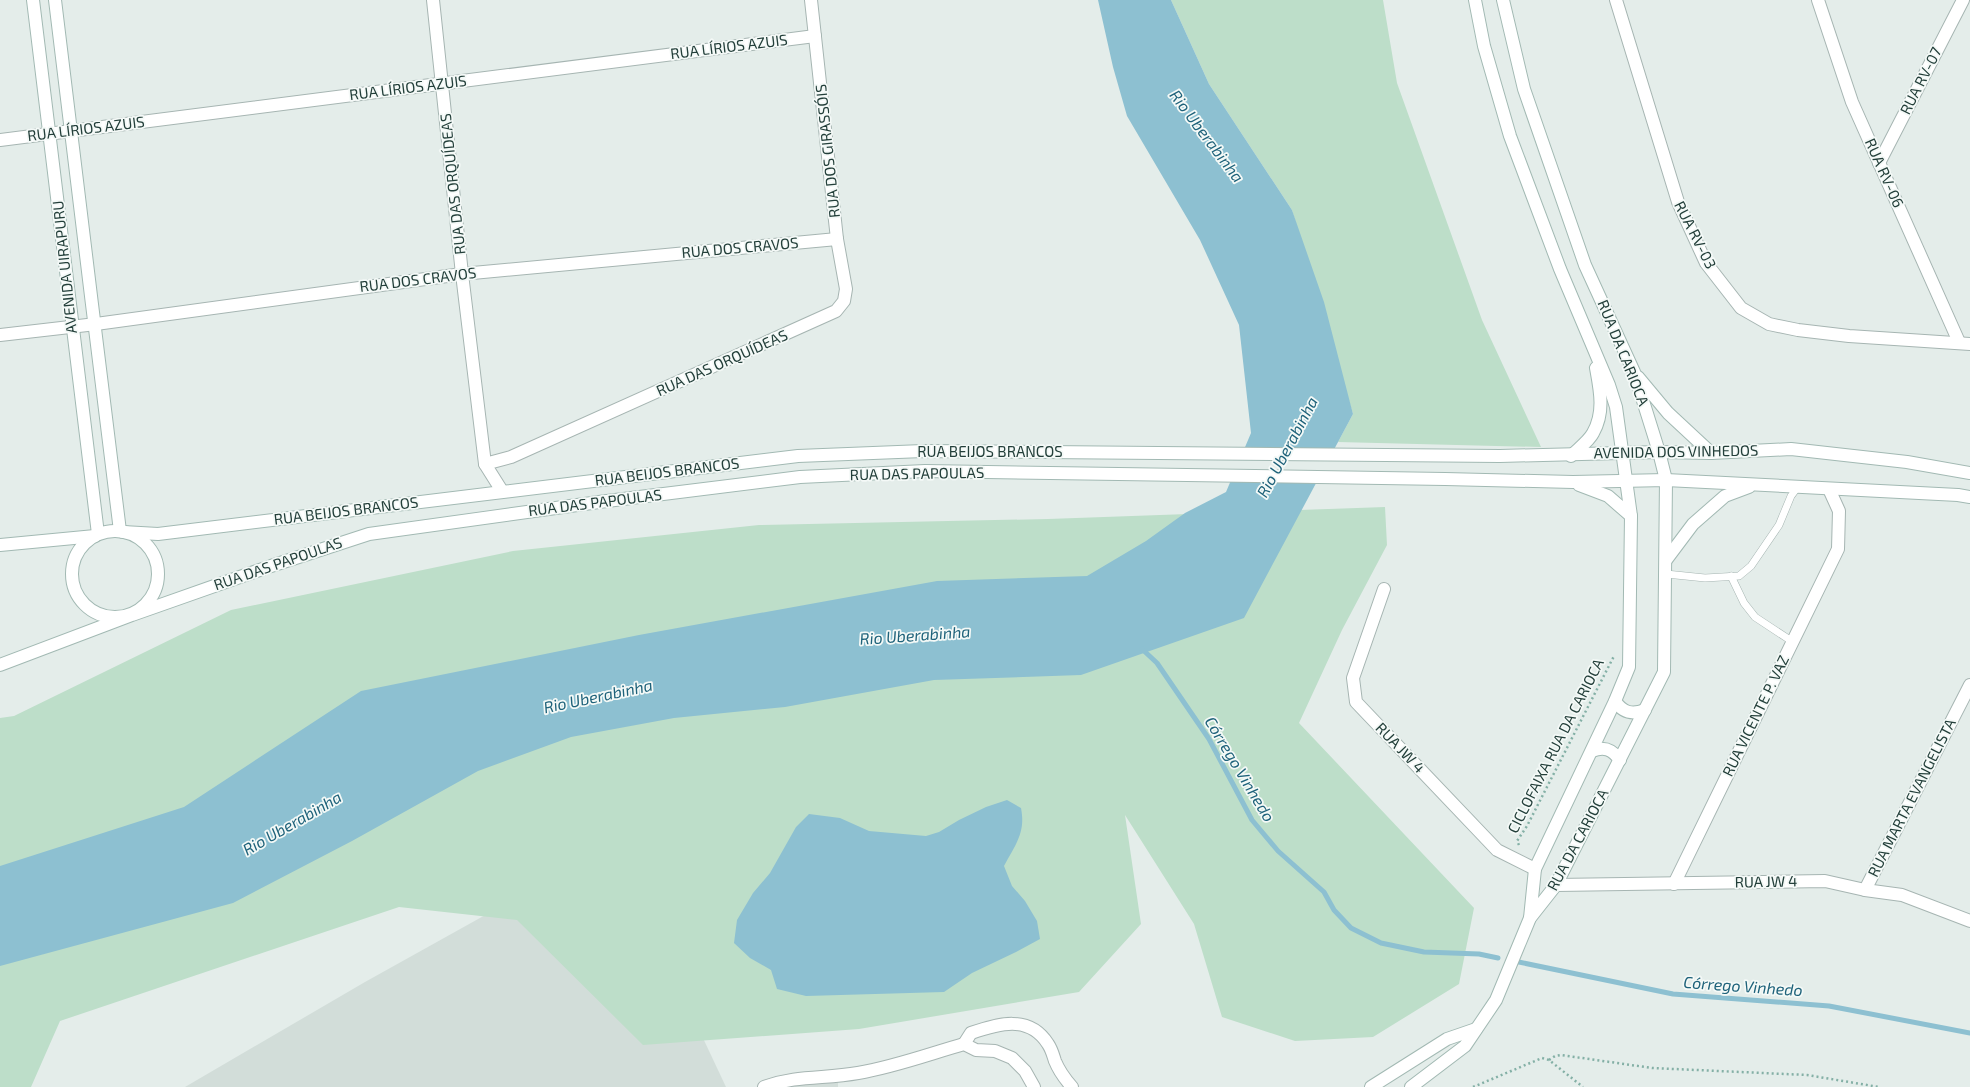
<svg xmlns="http://www.w3.org/2000/svg" width="1970" height="1087" font-family="'Exo 2',sans-serif">
<style>
.built{fill:#d2ddd9}
.green{fill:#bddec9}
.water{fill:#8dc0d1}
.pier{fill:#e4edea}
.lines{fill:none;stroke-linecap:round;stroke-linejoin:round}
.stream{stroke:#8dc0d1;stroke-width:5}
.lane-casing{stroke:#a6b5b2;stroke-width:8}
.street-casing{stroke:#a6b5b2;stroke-width:14}
.secondary-casing{stroke:#a2b9b3;stroke-width:14}
.path{stroke:#84b0a6;stroke-width:2.5;stroke-dasharray:2 3;stroke-linecap:butt}
.lane{stroke:#fff;stroke-width:7}
.street{stroke:#fff;stroke-width:12}
.secondary{stroke:#fff;stroke-width:12}
.labels{text-anchor:middle;stroke-width:3.5;stroke-linejoin:round;paint-order:stroke}
.street-label{font-size:15px;fill:#233f3a;stroke:#f4f9f7}
.water-label{font-size:16px;font-style:italic;fill:#1e627a;stroke:#f4f9f7}
</style>
<rect width="100%" height="100%" fill="#e4edea"/>
<g class="built">
<polygon points="559,874 694,1019 726,1087 185,1087 365,982"/>
<polygon points="838,1076 838,1087 764,1087"/>
</g>
<g class="green">
<polygon points="1171,0 1383,0 1397,83 1482,320 1541,447 1338,442 1353,414 1292,210 1209,84"/>
<polygon points="1385,507 1387,545 1342,630 1299,723 1474,908 1459,984 1373,1037 1295,1041 1222,1017 1194,924 1125,815 1141,924 1079,992 859,1029 643,1045 517,920 399,907 60,1021 31,1087 0,1087 0,718 14,716 231,610 513,551 759,525 1048,519"/>
</g>
<g class="water">
<polygon points="1098,0 1171,0 1209,84 1292,210 1324,302 1353,414 1244,618 1081,675 934,680 785,707 674,718 571,737 478,771 352,841 233,903 0,966 0,866 184,807 361,691 639,635 937,581 1087,576 1146,541 1185,513 1226,492 1251,433 1239,325 1200,240 1127,116 1113,67"/>
<path d="M 1007,800 L 1021,808 C 1026,833 1015,845 1004,866 L 1012,886 L 1025,901 L 1037,921 L 1040,939 L 1016,952 L 972,973 L 944,992 L 806,996 L 777,989 L 771,970 L 750,958 L 734,943 L 737,920 L 753,893 L 770,873 L 796,827 L 809,814 L 840,818 L 869,831 L 926,836 L 939,832 L 959,820 L 986,807 Z"/>
</g>
<polygon class="pier" points="1241,451 1335,452 1319,481 1229,479"/>
<g class="lines">
<g class="stream">
<polyline points="1142,649 1157,663 1209,739 1252,820 1278,851 1324,892 1334,910 1351,928 1381,943 1424,952 1479,954 1498,958"/>
<polyline points="1514,961 1673,994 1829,1006 1970,1033"/>
</g>
<g class="lane-casing">
<g id="lane">
<polyline points="1666,574 1705,578 1739,576 1751,566 1779,525 1791,496 1797,488"/>
<polyline points="1731,576 1744,603 1755,617 1793,642"/>
</g>
</g>
<g class="street-casing">
<g id="street">
<polyline points="433,0 462,274 485,464 502,491"/>
<polyline points="1616,0 1678,202 1706,263 1741,308 1769,324 1798,330 1849,336 1970,344"/>
<polyline points="1818,0 1852,102 1959,342"/>
<polyline points="0,140 815,36"/>
<polyline points="1879,163 1963,0"/>
<polyline points="0,335 96,324 462,274 837,239"/>
<polyline points="485,464 511,457 836,311 844,301 846,289 837,239 811,0"/>
<polyline points="1384,589 1353,678 1356,702 1497,850 1535,869"/>
<polyline points="1674,884 1838,549 1839,511 1829,489"/>
<polyline points="1556,885 1825,881 1865,890 1902,895 1970,921"/>
<polyline points="1865,890 1970,685"/>
<path d="M 964,1044 L 971,1033 C 998,1024 1029,1014 1048,1044 C 1052,1050 1053,1055 1055,1061 C 1059,1071 1065,1079 1072,1087"/>
<path d="M 764,1087 C 797,1075 824,1079 858,1073 C 894,1067 929,1054 964,1044 L 976,1050 L 995,1051 L 1012,1058 L 1025,1071 L 1034,1087"/>
</g>
</g>
<g class="secondary-casing">
<g id="secondary">
<polyline points="33,0 98,534"/>
<path d="M 55,0 C 75,177 99,354 120,531"/>
<polyline points="1475,0 1484,46 1510,136 1560,269 1609,385 1616,407 1631,516 1629,667 1615,701 1535,869 1530,918"/>
<polyline points="1638,377 1668,413 1711,453"/>
<path d="M 1571,456 C 1578,449 1589,441 1593,433 C 1605,412 1600,390 1596,368"/>
<polyline points="1579,485 1608,496 1631,516"/>
<circle cx="115" cy="574" r="43"/>
<polyline points="123,532 158,534 798,456 923,451 1500,456 1659,452 1711,453 1791,449 1907,462 1970,473"/>
<polyline points="0,545 95,536"/>
<polyline points="1666,560 1693,524 1725,496 1749,487"/>
<polyline points="0,665 132,615 271,566 369,534 599,502 800,477 925,471 1445,479 1573,482 1666,480 1958,495 1970,497"/>
<path d="M 1615,701 C 1623,713 1632,715 1645,710"/>
<path d="M 1592,751 C 1604,746 1612,749 1620,760"/>
<polyline points="1371,1087 1447,1039 1476,1029"/>
<polyline points="1411,1087 1465,1046 1496,1000 1530,918 1556,885 1664,672 1666,480 1659,452 1634,372 1585,265 1524,89 1503,0"/>
</g>
</g>
<g class="path">
<polyline points="1519,845 1517,841 1527,826 1614,656"/>
<polyline points="1549,1060 1555,1056 1561,1055 1652,1068 1807,1075 1879,1087"/>
<polyline points="1473,1087 1542,1058 1549,1060 1583,1087"/>
</g>
<use href="#lane" class="lane"/>
<use href="#street" class="street"/>
<use href="#secondary" class="secondary"/>
</g>
<g class="labels">
<g class="street-label">
<text transform="translate(729 47) rotate(-7)" y="5">RUA LÍRIOS AZUIS</text>
<text transform="translate(1921 81) rotate(-63)" y="5">RUA RV-07</text>
<text transform="translate(408 88) rotate(-7)" y="5">RUA LÍRIOS AZUIS</text>
<text transform="translate(86 129) rotate(-7)" y="5">RUA LÍRIOS AZUIS</text>
<text transform="translate(828 151) rotate(-96)" y="5">RUA DOS GIRASSÓIS</text>
<text transform="translate(1884 173) rotate(66)" y="5">RUA RV-06</text>
<text transform="translate(453 184) rotate(-96)" y="5">RUA DAS ORQUÍDEAS</text>
<text transform="translate(1695 235) rotate(63)" y="5">RUA RV-03</text>
<text transform="translate(740 248) rotate(-5)" y="5">RUA DOS CRAVOS</text>
<text transform="translate(65 267) rotate(-96)" y="5">AVENIDA UIRAPURU</text>
<text transform="translate(418 280) rotate(-7)" y="5">RUA DOS CRAVOS</text>
<text transform="translate(1623 353) rotate(68)" y="5">RUA DA CARIOCA</text>
<text transform="translate(722 363) rotate(-24)" y="5">RUA DAS ORQUÍDEAS</text>
<text x="990" y="457">RUA BEIJOS BRANCOS</text>
<text transform="translate(1676 452) rotate(-1)" y="5">AVENIDA DOS VINHEDOS</text>
<text transform="translate(667 472) rotate(-7)" y="5">RUA BEIJOS BRANCOS</text>
<text transform="translate(917 474) rotate(-1)" y="5">RUA DAS PAPOULAS</text>
<text transform="translate(595 503) rotate(-7)" y="5">RUA DAS PAPOULAS</text>
<text transform="translate(346 511) rotate(-7)" y="5">RUA BEIJOS BRANCOS</text>
<text transform="translate(278 564) rotate(-19)" y="5">RUA DAS PAPOULAS</text>
<text transform="translate(1756 716) rotate(-64)" y="5">RUA VICENTE P. VAZ</text>
<text transform="translate(1556 746) rotate(-63)" y="5">CICLOFAIXA RUA DA CARIOCA</text>
<text transform="translate(1400 748) rotate(46)" y="5">RUA JW 4</text>
<text transform="translate(1912 798) rotate(-63)" y="5">RUA MARTA EVANGELISTA</text>
<text transform="translate(1578 840) rotate(-62)" y="5">RUA DA CARIOCA</text>
<text transform="translate(1766 882) rotate(-1)" y="5">RUA JW 4</text>
</g>
<g class="water-label">
<text transform="translate(1207 136) rotate(53)" y="6">Rio Uberabinha</text>
<text transform="translate(1287 447) rotate(-62)" y="6">Rio Uberabinha</text>
<text transform="translate(915 635) rotate(-4)" y="6">Rio Uberabinha</text>
<text transform="translate(598 696) rotate(-12)" y="6">Rio Uberabinha</text>
<text transform="translate(1240 769) rotate(59)" y="6">Córrego Vinhedo</text>
<text transform="translate(292 823) rotate(-30)" y="6">Rio Uberabinha</text>
<text transform="translate(1743 986) rotate(4)" y="6">Córrego Vinhedo</text>
</g>
</g>
</svg>
